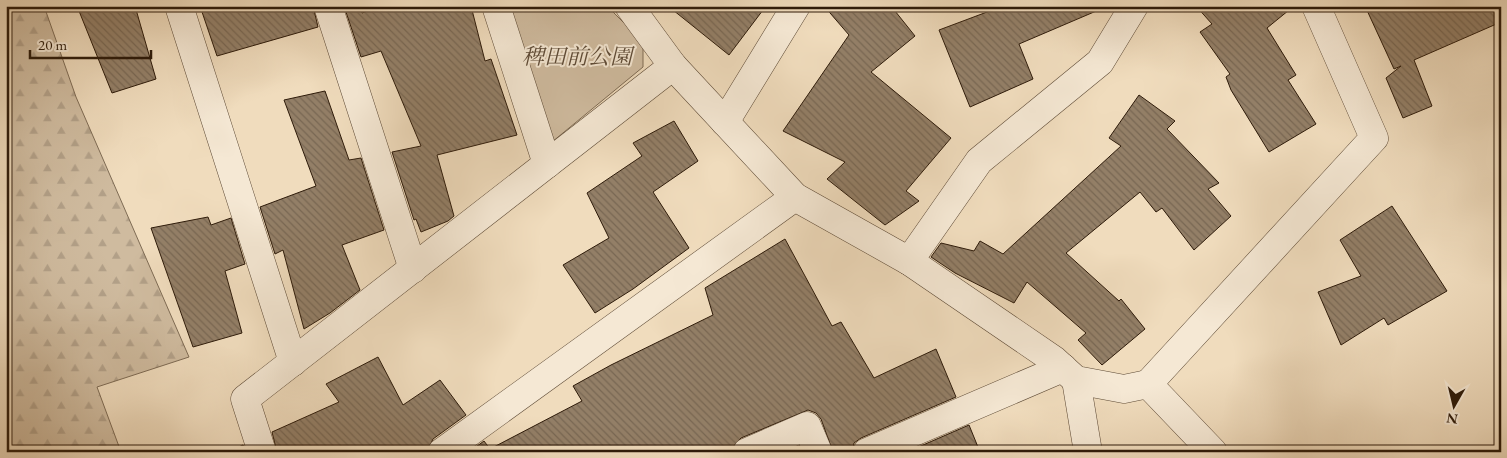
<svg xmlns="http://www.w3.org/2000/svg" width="1507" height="458" font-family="'EB Garamond','Noto Serif JP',serif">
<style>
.green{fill:#cfbb9f;stroke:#7e6b54}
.forest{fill:url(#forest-firs);stroke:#7e6b54}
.building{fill:url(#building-back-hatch);stroke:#2e1b0a}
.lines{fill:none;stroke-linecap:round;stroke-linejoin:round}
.minor-casing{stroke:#5e4b37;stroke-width:29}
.minor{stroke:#f5e8d4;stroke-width:28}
.labels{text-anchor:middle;stroke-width:4;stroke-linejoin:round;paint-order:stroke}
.park-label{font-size:22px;font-style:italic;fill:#5e4b37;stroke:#f5e8d4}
</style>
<defs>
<pattern id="forest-firs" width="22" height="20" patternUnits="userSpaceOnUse" patternTransform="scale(1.25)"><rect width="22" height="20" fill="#cfbb9f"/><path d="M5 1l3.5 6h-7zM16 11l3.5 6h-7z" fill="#b2a088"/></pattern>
<pattern id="building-back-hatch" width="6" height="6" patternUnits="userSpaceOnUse" patternTransform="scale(1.25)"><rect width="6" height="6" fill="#937f67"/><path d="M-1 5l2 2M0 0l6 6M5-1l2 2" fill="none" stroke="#786753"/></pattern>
</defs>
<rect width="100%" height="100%" fill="#f0dcbd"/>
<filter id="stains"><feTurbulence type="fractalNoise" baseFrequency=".004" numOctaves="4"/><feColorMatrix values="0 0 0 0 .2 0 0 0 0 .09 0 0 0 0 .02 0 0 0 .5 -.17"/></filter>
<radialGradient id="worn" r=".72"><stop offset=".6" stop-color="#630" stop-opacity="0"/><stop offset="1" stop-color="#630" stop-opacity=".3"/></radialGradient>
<polygon class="green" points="508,6 607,6 643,42 643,67 552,142"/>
<polygon class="forest" points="6,6 44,6 76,97 189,357 97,387 121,452 6,452"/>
<g class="building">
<polygon points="77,6 135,6 156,79 112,93"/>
<polygon points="200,6 313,6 318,27 217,56"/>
<polygon points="344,6 361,6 362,13 382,6 471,6 485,61 491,59 517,135 437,155 454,216 448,221 421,232 416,219 414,220 392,152 421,146 381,51 361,57"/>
<polygon points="668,6 766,6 729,55"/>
<polygon points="824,6 891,6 915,36 871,72 951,138 906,191 919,201 885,225 827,179 845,162 783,131 849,35"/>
<polygon points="1003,6 1108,6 1019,44 1033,79 970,107 939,30"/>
<polygon points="1196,6 1294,6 1267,28 1296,75 1288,80 1316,124 1269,152 1231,90 1226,77 1230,74 1200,32 1212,24"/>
<polygon points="1365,6 1501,6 1501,22 1414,60 1432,106 1403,118 1386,78 1401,66 1394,69"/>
<polygon points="325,91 349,160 361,158 384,230 342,245 360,290 330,313 304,329 283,250 275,254 260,207 316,186 284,100"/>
<polygon points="1139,95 1175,121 1167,129 1219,183 1208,189 1231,216 1194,250 1162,208 1156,212 1140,192 1066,253 1119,301 1121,299 1145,329 1102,365 1078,340 1086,333 1027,282 1014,303 955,273 931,257 941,243 974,251 980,241 1003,254 1121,146 1109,138"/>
<polygon points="674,121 698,161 653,192 689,248 633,289 595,313 563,265 609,238 587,193 642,156 633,143"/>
<polygon points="1392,206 1447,291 1388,325 1384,318 1341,345 1318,292 1361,276 1340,240"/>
<polygon points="208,217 211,225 231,218 245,264 225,271 242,333 193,347 151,228"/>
<polygon points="785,239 832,326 841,322 874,378 936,349 956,397 861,438 854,443 852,452 833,452 821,419 816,413 808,410 741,438 733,447 723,452 469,452 484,441 490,449 582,401 573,386 611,365 713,315 705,288"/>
<polygon points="378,357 403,405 440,380 466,415 433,439 427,452 277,452 272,432 339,402 326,384"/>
<polygon points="969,425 980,452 907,452"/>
<polygon points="243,445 246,452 228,452"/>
</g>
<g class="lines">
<g class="minor-casing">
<g id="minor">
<polyline points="179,6 293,362"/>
<polyline points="328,6 413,269"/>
<polyline points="496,6 547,164"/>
<polyline points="629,6 673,66 795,197 909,261 1054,360 1076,380 1124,389 1148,384 1213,452"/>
<polyline points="725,122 796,6"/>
<polyline points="909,261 979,161 1100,62 1134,6"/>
<polyline points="1076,380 1088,452"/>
<polyline points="1148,384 1374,138 1316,6"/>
<polyline points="262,452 245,399 673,66"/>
<polyline points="442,452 795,197"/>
<polyline points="747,452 807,426 818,452"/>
<polyline points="867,452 1063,368"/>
</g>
</g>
<use href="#minor" class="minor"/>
</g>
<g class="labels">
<g class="park-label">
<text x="577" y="64">稗田前公園</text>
</g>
</g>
<rect width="1507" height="458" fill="none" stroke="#f0dcbd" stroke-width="25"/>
<rect x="8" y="8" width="1492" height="443" fill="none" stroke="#2e1b0a" stroke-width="2.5"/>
<rect x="12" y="12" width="1482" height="433" fill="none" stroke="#2e1b0a"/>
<g transform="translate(1454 406) rotate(188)" stroke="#f5e8d4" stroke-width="4" paint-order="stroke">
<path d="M0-4L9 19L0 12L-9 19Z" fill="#2e1b0a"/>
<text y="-8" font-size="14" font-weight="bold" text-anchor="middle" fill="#2e1b0a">N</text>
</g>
<path d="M30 50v8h121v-8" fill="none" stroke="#2e1b0a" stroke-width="2.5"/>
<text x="38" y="50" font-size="15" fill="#2e1b0a" stroke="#f5e8d4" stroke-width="4" paint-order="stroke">20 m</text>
<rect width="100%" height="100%" filter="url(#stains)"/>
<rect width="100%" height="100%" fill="url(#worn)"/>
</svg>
